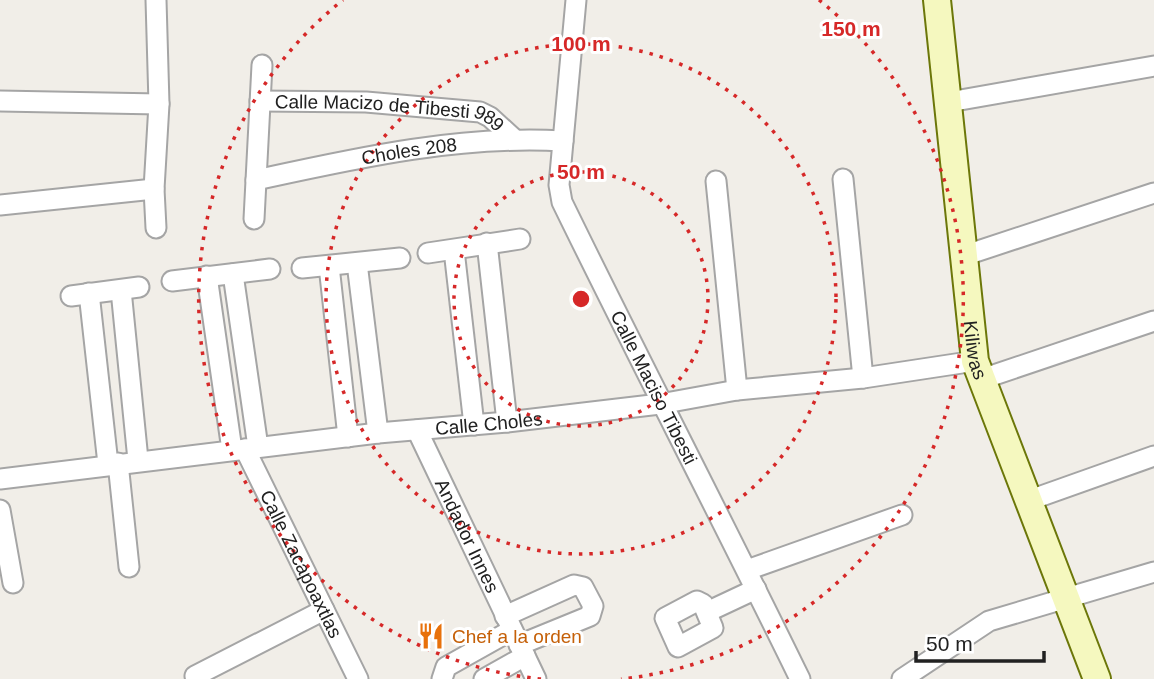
<svg xmlns="http://www.w3.org/2000/svg" width="1154" height="679" font-family="Arial,sans-serif">
<style>
.lines{fill:none;stroke-linecap:round;stroke-linejoin:round}
.street-casing{stroke:#a5a5a5;stroke-width:23}
.secondary-casing{stroke:#6c7709;stroke-width:30}
.street{stroke:#fff;stroke-width:19}
.secondary{stroke:#f5f8bf;stroke-width:26}
.ring{fill:none;stroke:#d62828;stroke-width:3.5;stroke-dasharray:3.5 7}
.labels{text-anchor:middle;stroke-width:6;stroke-linejoin:round;paint-order:stroke}
.street-label{font-size:19px;fill:#212121;stroke:#fff}
.food-label{font-size:19px;fill:#c56008;stroke:#fff;text-anchor:start}
.centre{fill:#d62828;stroke:#fff;stroke-width:3.5}
.ring-label{font-size:21px;text-anchor:middle;font-weight:bold;fill:#d62828;stroke:#fff;stroke-width:6;stroke-linejoin:round;paint-order:stroke}
</style>
<rect width="100%" height="100%" fill="#f1eee8"/>
<g class="lines">
<g class="street-casing">
<g id="street">
<path id="s1" d="M 576,0 L 559,185 L 562,202 C 640,362 722,519 800,679"/>
<polyline points="0,101 159,104"/>
<path id="s2" d="M 260,101 L 366,102 L 480,112 L 490,117 L 513,138"/>
<polyline points="949,102 1154,66"/>
<polyline points="843,179 863,378"/>
<path id="s3" d="M 256,180 C 357,158 459,135 563,141"/>
<polyline points="716,181 737,390"/>
<polyline points="0,205 154,189"/>
<polyline points="254,219 262,65"/>
<polyline points="156,228 154,189 159,104 156,0"/>
<polyline points="487,243 507,422"/>
<polyline points="454,250 474,425"/>
<polyline points="428,253 520,239"/>
<polyline points="963,256 1154,193"/>
<polyline points="357,263 378,433"/>
<polyline points="329,266 348,437"/>
<polyline points="302,268 400,258"/>
<polyline points="233,274 258,447"/>
<polyline points="207,276 232,450"/>
<polyline points="172,281 270,269"/>
<polyline points="121,290 138,460"/>
<polyline points="89,293 108,464"/>
<polyline points="71,296 139,287"/>
<polyline points="982,379 1154,321"/>
<path id="s4" d="M 417,430 L 536,679"/>
<path id="s5" d="M 245,449 L 358,679"/>
<polyline points="118,463 129,567"/>
<path id="s6" d="M 0,479 L 378,433 L 507,422 L 660,404 L 737,390 L 863,378 L 975,361"/>
<polyline points="1030,500 1154,456"/>
<polyline points="0,510 13,583"/>
<polyline points="747,570 902,515"/>
<polygon points="697,601 703,604 713,628 678,647 665,618"/>
<polyline points="707,612 756,589"/>
<polyline points="505,616 574,585 583,587 593,606 590,616 519,645"/>
<polyline points="195,676 324,610"/>
<polyline points="442,679 446,667 512,630"/>
<polyline points="484,679 525,656"/>
<polyline points="902,679 989,621 1154,572"/>
</g>
</g>
<g class="secondary-casing">
<g id="secondary">
<path id="s7" d="M 937,0 L 975,361 L 1097,679"/>
</g>
</g>
<use href="#street" class="street"/>
<use href="#secondary" class="secondary"/>
</g>
<g class="ring">
<circle cx="581" cy="299" r="127"/>
<circle cx="581" cy="299" r="255"/>
<path d="M541 679A382 382 0 0 1 343 0M819 0A382 382 0 0 1 621 679"/>
</g>
<defs>
<g id="restaurant-bare" transform="scale(2.1)"><path d="M-5-6h1v4h1v-4h1v4h1v-4h1v5L-1.5 .5V6h-2V.5L-5-1ZM5-6V6H3V1.5H1.5Q1.5-4 5-6Z" fill="#e8710a" stroke="#fff" stroke-width="2.5" paint-order="stroke"/></g>
</defs>
<g fill-rule="evenodd">
<use href="#restaurant-bare" x="431" y="636"/>
</g>
<g class="labels">
<g class="street-label">
<text dy="7" stroke="none"><textPath href="#s2" startOffset="131">Calle Macizo de Tibesti 989</textPath></text>
<text dy="7" stroke="none"><textPath href="#s3" startOffset="156">Choles 208</textPath></text>
<text dy="7" stroke="none"><textPath href="#s7" startOffset="352">Kiliwas</textPath></text>
<text dy="7" stroke="none"><textPath href="#s1" startOffset="410">Calle Maciso Tibesti</textPath></text>
<text dy="7" stroke="none"><textPath href="#s6" startOffset="492">Calle Choles</textPath></text>
<text dy="7" stroke="none"><textPath href="#s4" startOffset="117">Andador Innes</textPath></text>
<text dy="7" stroke="none"><textPath href="#s5" startOffset="128">Calle Zacapoaxtlas</textPath></text>
</g>
<g class="food-label">
<text x="452" y="643">Chef a la orden</text>
</g>
</g>
<circle cx="581" cy="299" r="10" class="centre"/>
<g class="ring-label">
<text x="851" y="36">150 m</text>
<text x="581" y="51">100 m</text>
<text x="581" y="179">50 m</text>
</g>
<path d="M916 651v10h128v-10" fill="none" stroke="#212121" stroke-width="3.5"/>
<text x="926" y="651" font-size="21" fill="#212121" stroke="#ffffff" stroke-width="5" paint-order="stroke">50 m</text>
</svg>
